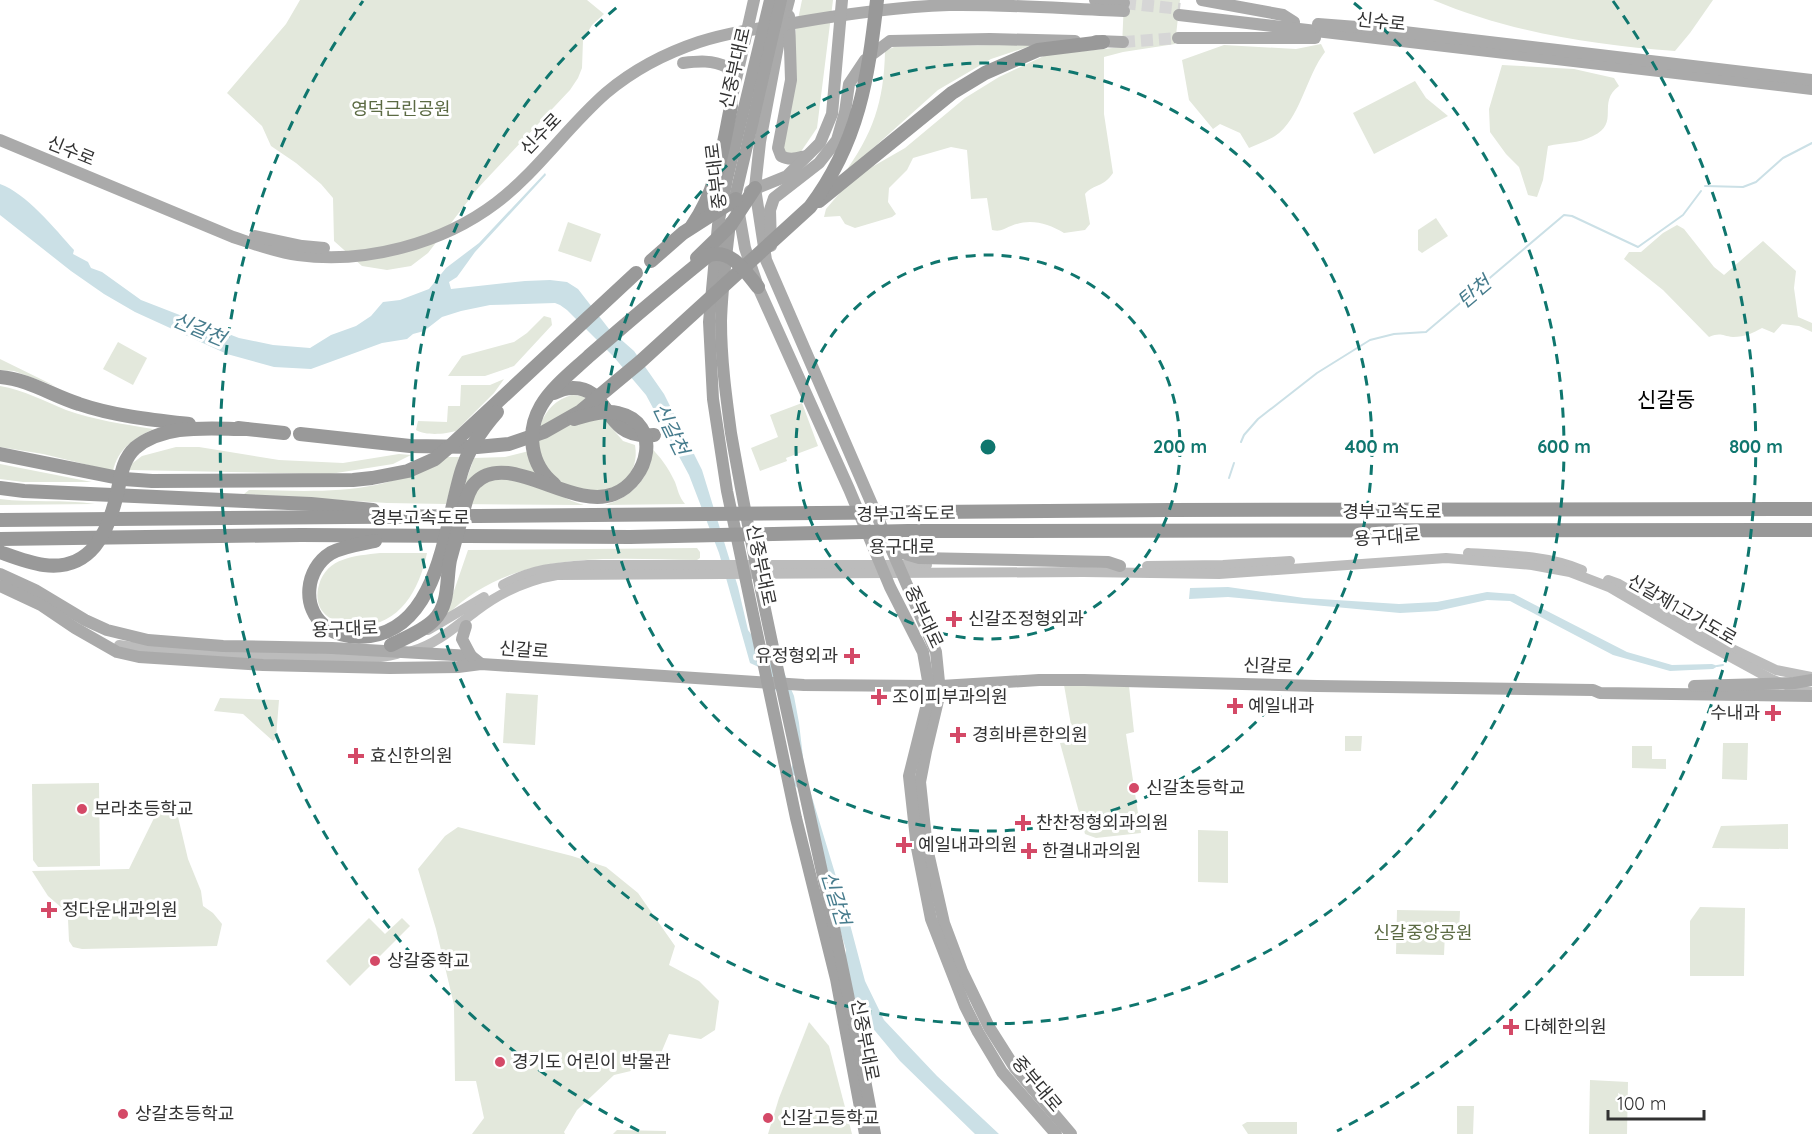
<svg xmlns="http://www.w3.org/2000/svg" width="1812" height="1134" font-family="Quicksand,'Noto Sans KR',sans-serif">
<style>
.green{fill:#e3e8dc}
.water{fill:#cbe0e6}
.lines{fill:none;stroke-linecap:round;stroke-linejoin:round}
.stream{stroke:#cbe0e6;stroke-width:2}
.primary-tunnel{stroke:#d6d6d6;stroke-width:12;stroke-dasharray:12 6;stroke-linecap:butt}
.secondary{stroke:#bcbcbc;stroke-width:10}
.primary{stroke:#aaa;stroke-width:12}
.trunk{stroke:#a2a2a2;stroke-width:12}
.motorway{stroke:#999;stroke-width:14}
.ring{fill:none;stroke:#0f766e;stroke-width:3;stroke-dasharray:10 8}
.poi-dot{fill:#d44967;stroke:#fff;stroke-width:2}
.labels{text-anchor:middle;stroke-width:6;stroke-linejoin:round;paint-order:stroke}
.street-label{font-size:18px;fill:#323232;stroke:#fff}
.park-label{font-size:18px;fill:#5b6a43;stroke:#fff}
.poi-label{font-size:18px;fill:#323232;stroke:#fff;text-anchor:start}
.water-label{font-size:20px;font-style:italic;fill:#477c8d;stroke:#fff}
.quarter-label{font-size:21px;fill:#000;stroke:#fff}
.centre{fill:#0f766e;stroke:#fff;stroke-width:3}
.ring-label{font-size:18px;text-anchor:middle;font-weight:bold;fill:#0f766e;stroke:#fff;stroke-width:6;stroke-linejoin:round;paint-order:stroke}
</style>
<rect width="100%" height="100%" fill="#fff"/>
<g class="green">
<polygon points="300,0 587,0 604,14 592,25 583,40 582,68 578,78 570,90 478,188 428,253 411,266 387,270 362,266 334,241 333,198 321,184 296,163 271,146 262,126 227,93 286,24"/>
<polygon points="802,0 833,0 817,128 800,153 788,156 780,152 796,29"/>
<path d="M 1124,0 L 1180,0 L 1175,44 L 1123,52 L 1104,57 L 1104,114 L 1113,173 C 1103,188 1095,183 1085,194 L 1090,224 L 1085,230 L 1064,233 C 1047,223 1030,218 1011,226 C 1003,229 1001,232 992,230 L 987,198 L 971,199 L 967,150 L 951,147 L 913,158 L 907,170 L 889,188 L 888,202 L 896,214 L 892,217 L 855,228 L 845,224 L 840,216 L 824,217 L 826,209 L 844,188 L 865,171 L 905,148 L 965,98 L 999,77 L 1046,55 L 1122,47 Z"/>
<path d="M 1433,0 L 1713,0 L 1690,33 L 1675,51 C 1592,45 1509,32 1433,0 Z"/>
<path d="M 1036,44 L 991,59 L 938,90 L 843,175 C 873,134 884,102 885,51 L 894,47 Z"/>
<path d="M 1321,44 L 1325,52 C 1306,76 1300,120 1275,136 C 1267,141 1258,144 1249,148 L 1240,133 L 1220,124 L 1213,129 L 1189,100 L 1182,60 L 1224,45 L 1296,49 Z"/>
<path d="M 1502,65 L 1574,69 L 1614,78 L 1619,86 C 1596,103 1621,123 1593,136 C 1578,144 1564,142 1548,146 L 1543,180 L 1537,197 L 1528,195 L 1519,167 L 1506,154 L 1490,132 L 1489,109 Z"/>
<polygon points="1415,81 1426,98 1448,116 1374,154 1353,113"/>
<polygon points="1436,218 1448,236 1422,253 1418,250 1418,230"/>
<polygon points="568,222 601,234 591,262 558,251"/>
<path d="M 1677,225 L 1684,229 L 1714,267 L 1724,275 L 1763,241 L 1796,271 L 1794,288 L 1798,317 L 1812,323 L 1812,332 L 1799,326 L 1782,324 L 1774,333 L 1762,328 C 1753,333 1745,337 1733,337 C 1722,336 1721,332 1709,337 L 1663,290 L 1624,259 L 1629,252 L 1641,252 L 1663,233 Z"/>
<polygon points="544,316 551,318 552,325 514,366 485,376 448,376 462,356 514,342 527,333"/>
<polygon points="118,342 147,358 133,385 103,369"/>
<polygon points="0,359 55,386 14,371 0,370"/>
<path d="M 504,379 L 494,393 L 456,431 C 446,434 426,436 416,430 L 418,421 L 447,422 L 448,406 L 460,406 L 461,385 L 490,385 Z"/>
<path d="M 0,386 C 24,390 44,401 66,410 C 94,420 123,424 153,429 C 133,439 118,449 113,471 L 43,454 L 0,447 Z"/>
<path d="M 572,395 L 583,396 L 587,399 L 623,441 L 635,445 C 645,503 553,508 540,452 C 538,443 536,434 540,425 C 547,409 555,400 572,395 Z"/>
<polygon points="802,403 818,446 786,458 787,461 760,471 751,448 778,437 770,415"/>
<polygon points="176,447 199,447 279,460 343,463 399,454 411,455 393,464 330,474 129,470 130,465 142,456"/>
<path d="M 650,447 C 660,456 669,469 675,482 C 678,490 679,497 685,504 L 605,505 C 632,497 653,477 650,447 Z"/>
<path d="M 529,451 C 546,481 548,495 584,505 L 458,504 L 474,458 L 505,457 Z"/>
<path d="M 444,457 L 459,457 L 446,504 L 387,503 L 244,494 L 249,490 C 319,491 383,497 444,457 Z"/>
<polygon points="0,464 92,482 23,482 0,479"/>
<path d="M 0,499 C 31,503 63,499 95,504 L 0,505 Z"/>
<path d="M 697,548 L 700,552 L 700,558 L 697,560 C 609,559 512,548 445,617 L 468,550 Z"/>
<path d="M 380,553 L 427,553 C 419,592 397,630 352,625 C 342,623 329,620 323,612 C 317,605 316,594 319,585 C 327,557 355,556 380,553 Z"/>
<polygon points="1064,685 1129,686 1134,732 1126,734 1141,833 1096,838 1085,834 1060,743 1074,742"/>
<polygon points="506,693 538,695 535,745 503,743"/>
<polygon points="220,698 279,700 276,738 273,741 243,714 214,711"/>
<polygon points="1345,736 1362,736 1361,751 1345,751"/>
<polygon points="1723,743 1748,743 1747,780 1722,779"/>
<polygon points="1632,746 1652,746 1652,759 1666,759 1666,769 1632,768"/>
<polygon points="99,783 100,866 38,867 33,860 32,784"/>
<polygon points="174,800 188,859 201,891 203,906 213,913 222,924 217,946 82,949 73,947 69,941 68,919 62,908 48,896 32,871 129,869 155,816 155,810 165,801"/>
<polygon points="1788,824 1788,849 1712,848 1721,826"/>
<polygon points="458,827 572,856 606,867 638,893 675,946 669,965 699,981 719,1001 715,1030 701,1039 669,1034 656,1065 614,1075 577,1110 564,1132 565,1134 472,1134 484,1118 476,1081 455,1081 454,1005 436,929 418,869 445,836"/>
<polygon points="1198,830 1228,831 1228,883 1198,882"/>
<polygon points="1700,907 1745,908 1744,976 1690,976 1690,921"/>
<polygon points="1397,910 1460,911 1459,933 1445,933 1444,955 1396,954"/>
<polygon points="369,918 385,934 402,918 410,926 350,986 326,961"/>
<polygon points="809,1022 829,1046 852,1134 768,1134 779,1098"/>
<polygon points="1590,1080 1628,1082 1627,1134 1589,1134"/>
<polygon points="1457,1106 1474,1106 1473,1134 1457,1134"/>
<polygon points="1247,1122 1297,1122 1297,1134 1248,1134 1242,1125"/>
<polygon points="617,1130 666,1131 666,1134 613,1134"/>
</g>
<g class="water">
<path d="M 545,173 L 546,175 L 475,252 L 457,277 L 449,282 L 451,289 L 525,281 L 550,280 L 567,282 L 578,289 L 609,329 L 634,351 L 664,394 L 702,470 L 738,587 L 748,630 L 765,653 L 780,663 L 794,696 L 799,723 L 805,774 L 847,913 L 865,981 L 884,1020 L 937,1076 L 999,1134 L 975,1134 L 900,1061 L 861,1014 L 852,991 L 845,961 L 846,950 L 799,789 L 794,785 L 795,776 L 790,773 L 794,759 L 779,693 L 771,687 L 767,671 L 750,663 L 719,553 L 689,475 L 646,395 L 613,356 L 567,310 L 560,305 L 555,303 L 490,305 L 461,311 L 442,317 L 424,331 L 413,334 L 407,339 L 382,343 L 311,369 L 274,367 L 227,354 L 135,312 L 104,294 L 71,271 L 0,215 L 0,184 C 26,193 55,229 74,250 L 73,254 L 88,262 L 91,268 L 102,272 L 141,300 L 239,338 L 273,345 L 310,348 L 331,335 L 356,326 L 371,316 L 383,302 L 400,300 L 429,289 L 446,268 L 479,243 Z"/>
<polygon points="1228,587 1304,598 1399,604 1437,602 1487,592 1514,594 1627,652 1672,665 1712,664 1718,666 1713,669 1670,671 1613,655 1510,601 1487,600 1437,611 1400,613 1228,597 1189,599 1190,588"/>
</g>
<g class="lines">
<g class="stream">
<polyline points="1705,186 1743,187 1756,182 1783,158 1812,143"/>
<polyline points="1241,442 1244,435 1258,419 1317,373 1370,340 1394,334 1426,332 1564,215 1572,216 1638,247 1683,215 1701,191"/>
<polyline points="1229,478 1234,463"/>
<polyline points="1717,666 1723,665"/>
</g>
<g class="primary-tunnel">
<polyline points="1124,3 1180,9"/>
<polyline points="1123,42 1178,38"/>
</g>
<g class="secondary">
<path d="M 1468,553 C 1506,555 1546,555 1582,570"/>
<polyline points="1147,566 1223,565 1290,561"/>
<polyline points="1608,580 1619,584 1728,647 1776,670 1812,677"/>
<path d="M 503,585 C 532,569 556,567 588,565 L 927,565"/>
<polyline points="428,630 484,597"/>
<path d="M 119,645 C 184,655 249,657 314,658 C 341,658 370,661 397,654"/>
<path d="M 412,651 C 437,644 456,626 476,611 C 501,592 526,580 557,575 L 1083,572 L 1219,574 L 1446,558 L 1532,565 L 1570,572 L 1609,587 L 1696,638 L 1771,679 L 1799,690 L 1812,692"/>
</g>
<g class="primary">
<polyline points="789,0 781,30 760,142 755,188 766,260 936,652 940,692 926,751 920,782 927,848 944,923 962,971 989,1027 1015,1068 1071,1134"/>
<polyline points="1095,0 1124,3"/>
<polyline points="1202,0 1283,15 1294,22"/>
<polyline points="1179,15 1812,89"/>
<path d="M 789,16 L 791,80 L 778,148 L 781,156 C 790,161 797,158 806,156"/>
<polyline points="1318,24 1370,28 1812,80"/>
<polyline points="1178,38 1315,38"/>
<polyline points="1096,41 1123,42"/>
<polyline points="874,53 890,41 990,39 1075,41"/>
<path d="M 683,63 C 699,61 712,60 727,67 L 731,77 L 731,86"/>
<polyline points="730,116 732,97 754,0"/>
<path d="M 0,140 L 233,237 C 254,244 275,252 298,255 C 365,264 442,244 496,203 C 537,172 567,127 606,93 C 632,71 666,53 699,42 C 730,32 762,28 794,23 C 845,14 897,7 949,5 C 1007,4 1066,9 1124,11"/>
<polyline points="750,191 787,176 820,143 832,114 842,0"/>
<polyline points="738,208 745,248 758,287 849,489 890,587 923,652 930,692 909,776 917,848 931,919 965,1006 978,1032 1002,1072 1056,1134"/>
<polyline points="255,236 302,246 324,248"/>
<polyline points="771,246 770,210 774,198 819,163 837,140 845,112 849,84 865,60"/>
<polyline points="892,550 919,558 1108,562 1120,566"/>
<polyline points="0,574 35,590 85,620 107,630 148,640 223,646 332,648 471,656 481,664"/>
<polyline points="0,586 41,605 75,628 117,652 139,657 263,665 390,668 458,667 481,664 804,685 929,686"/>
<polyline points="466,626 462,639 471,656"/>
<polyline points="941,686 1039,680 1084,680 1317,686 1593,690 1600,693 1812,696"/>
<polyline points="1694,686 1794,683 1812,680"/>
</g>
<g class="trunk">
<polyline points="770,0 727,179 718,225 709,322 713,399 727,491 796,818 836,979 865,1134"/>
<polyline points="733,206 781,0"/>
<path d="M 730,223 C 726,256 722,288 721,321 C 721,359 726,396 731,433 C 772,668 833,899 875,1134"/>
</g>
<g class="motorway">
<polyline points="819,201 952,93 985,73 1038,50 1103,42"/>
<path d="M 692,226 C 718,188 722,151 731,107"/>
<polyline points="697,258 730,226 755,188"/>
<polyline points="651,261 683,233 736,199"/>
<path d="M 0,377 C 28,379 53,396 79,404 C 114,416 153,420 189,424"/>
<path d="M 554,393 C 560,390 565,388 572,388 C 600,387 603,413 622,428 C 631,435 643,436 654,435"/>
<polyline points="238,428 284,433"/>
<path d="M 300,434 L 410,446 L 477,447 L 509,444 L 544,432 L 581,411 L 640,362 L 810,207 C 859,142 868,78 877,0"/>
<polyline points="0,454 124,479 152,481 353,480 372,478 408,471 435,459 449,447 636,273"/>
<path d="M 554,484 C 530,465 526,432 541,406 C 552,387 573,371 589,356 C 628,322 668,288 709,255 C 732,249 745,271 758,287"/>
<polyline points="0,488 24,491 311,504 373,510"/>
<polyline points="0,520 1170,510 1812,509"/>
<polyline points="0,539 301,535 630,537 908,531 1812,530"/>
<path d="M 375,541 C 361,544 344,546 331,553 C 305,569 301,608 326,627 C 339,636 355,638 370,636 C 440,627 445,523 462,470 C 469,448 482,429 497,412"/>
<path d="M 0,552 C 14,557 29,563 44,565 C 91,571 108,533 117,494 C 121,477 122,460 135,448 C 165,423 210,429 246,429"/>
<path d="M 391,645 C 405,638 423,631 434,620 C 450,604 446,580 450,560 C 454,545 458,531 462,516 C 465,505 467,491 475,483 C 508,449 572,511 614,494 C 649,480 663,423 618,413 C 604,410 588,415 574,419"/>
</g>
</g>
<g class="ring">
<circle cx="988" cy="447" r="192"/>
<circle cx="988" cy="447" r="384"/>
<path d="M1354 3A576 576 0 1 1 622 3"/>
<path d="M639 1131A768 768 0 0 1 363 1M1613 1A768 768 0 0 1 1337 1131"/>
</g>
<g class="poi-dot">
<path d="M951 610h6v6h6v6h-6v6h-6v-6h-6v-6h6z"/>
<path d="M849 647h6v6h6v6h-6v6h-6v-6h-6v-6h6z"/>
<path d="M876 688h6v6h6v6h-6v6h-6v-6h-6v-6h6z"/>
<path d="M1232 697h6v6h6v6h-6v6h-6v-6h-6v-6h6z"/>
<path d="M1770 704h6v6h6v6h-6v6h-6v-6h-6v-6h6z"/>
<path d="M955 726h6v6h6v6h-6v6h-6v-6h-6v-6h6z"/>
<path d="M353 747h6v6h6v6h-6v6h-6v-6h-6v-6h6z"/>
<circle cx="1134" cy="788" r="6"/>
<circle cx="82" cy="809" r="6"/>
<path d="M1020 814h6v6h6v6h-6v6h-6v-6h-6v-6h6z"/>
<path d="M901 836h6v6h6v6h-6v6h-6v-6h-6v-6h6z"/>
<path d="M1026 842h6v6h6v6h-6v6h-6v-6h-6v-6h6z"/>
<path d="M46 901h6v6h6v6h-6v6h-6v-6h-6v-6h6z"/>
<circle cx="375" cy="961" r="6"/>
<path d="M1508 1018h6v6h6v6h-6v6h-6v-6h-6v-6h6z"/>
<circle cx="500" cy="1062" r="6"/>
<circle cx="123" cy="1114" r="6"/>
<circle cx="768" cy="1118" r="6"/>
</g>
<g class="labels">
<g class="street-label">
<text transform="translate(1381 22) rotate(6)" y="6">신수로</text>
<text transform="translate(735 68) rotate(-77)" y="6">신중부대로</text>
<text transform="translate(541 134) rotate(-46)" y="6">신수로</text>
<text transform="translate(71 151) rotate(22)" y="6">신수로</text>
<text transform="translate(716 176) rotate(-97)" y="6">중부대로</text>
<text x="1392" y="518">경부고속도로</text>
<text transform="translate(906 514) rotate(-1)" y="6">경부고속도로</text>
<text x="420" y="524">경부고속도로</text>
<text transform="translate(1387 537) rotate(-4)" y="6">용구대로</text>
<text x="902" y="553">용구대로</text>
<text transform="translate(761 565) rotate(78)" y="6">신중부대로</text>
<text transform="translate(1682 610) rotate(30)" y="6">신갈제1고가도로</text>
<text transform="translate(924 617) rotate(65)" y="6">중부대로</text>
<text transform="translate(345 629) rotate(-2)" y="6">용구대로</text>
<text transform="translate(524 650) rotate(4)" y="6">신갈로</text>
<text transform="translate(1268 666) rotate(2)" y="6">신갈로</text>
<text transform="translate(865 1040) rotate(79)" y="6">신중부대로</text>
<text transform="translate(1037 1084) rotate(50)" y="6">중부대로</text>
</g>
<g class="park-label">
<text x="401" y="115">영덕근린공원</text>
<text x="1423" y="939">신갈중앙공원</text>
</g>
<g class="poi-label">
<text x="968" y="625">신갈조정형외과</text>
<text x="838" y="662" text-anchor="end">유정형외과</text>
<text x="892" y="703">조이피부과의원</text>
<text x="1248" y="712">예일내과</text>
<text x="1760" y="719" text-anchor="end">수내과</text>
<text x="972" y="741">경희바른한의원</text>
<text x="370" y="762">효신한의원</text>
<text x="1146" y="794">신갈초등학교</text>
<text x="94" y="815">보라초등학교</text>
<text x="1036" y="829">찬찬정형외과의원</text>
<text x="918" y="851">예일내과의원</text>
<text x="1042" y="857">한결내과의원</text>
<text x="62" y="916">정다운내과의원</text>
<text x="387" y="967">상갈중학교</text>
<text x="1524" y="1033">다혜한의원</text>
<text x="512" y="1068">경기도 어린이 박물관</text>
<text x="135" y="1120">상갈초등학교</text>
<text x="780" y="1124">신갈고등학교</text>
</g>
<g class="water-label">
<text transform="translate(1474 292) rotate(-40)" y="7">탄천</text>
<text transform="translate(199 329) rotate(23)" y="7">신갈천</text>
<text transform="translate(671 429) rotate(64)" y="7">신갈천</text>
<text transform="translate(836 898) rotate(73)" y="7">신갈천</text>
</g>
<g class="quarter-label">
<text x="1666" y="407">신갈동</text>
</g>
</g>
<circle cx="988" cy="447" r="9" class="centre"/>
<g class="ring-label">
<text x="1180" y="453">200 m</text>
<text x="1372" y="453">400 m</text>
<text x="1564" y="453">600 m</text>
<text x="1756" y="453">800 m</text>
</g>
<path d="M1608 1110v9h96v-9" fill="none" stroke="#323232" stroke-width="3"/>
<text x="1617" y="1110" font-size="18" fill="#323232" stroke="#ffffff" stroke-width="4.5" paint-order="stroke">100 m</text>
</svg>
